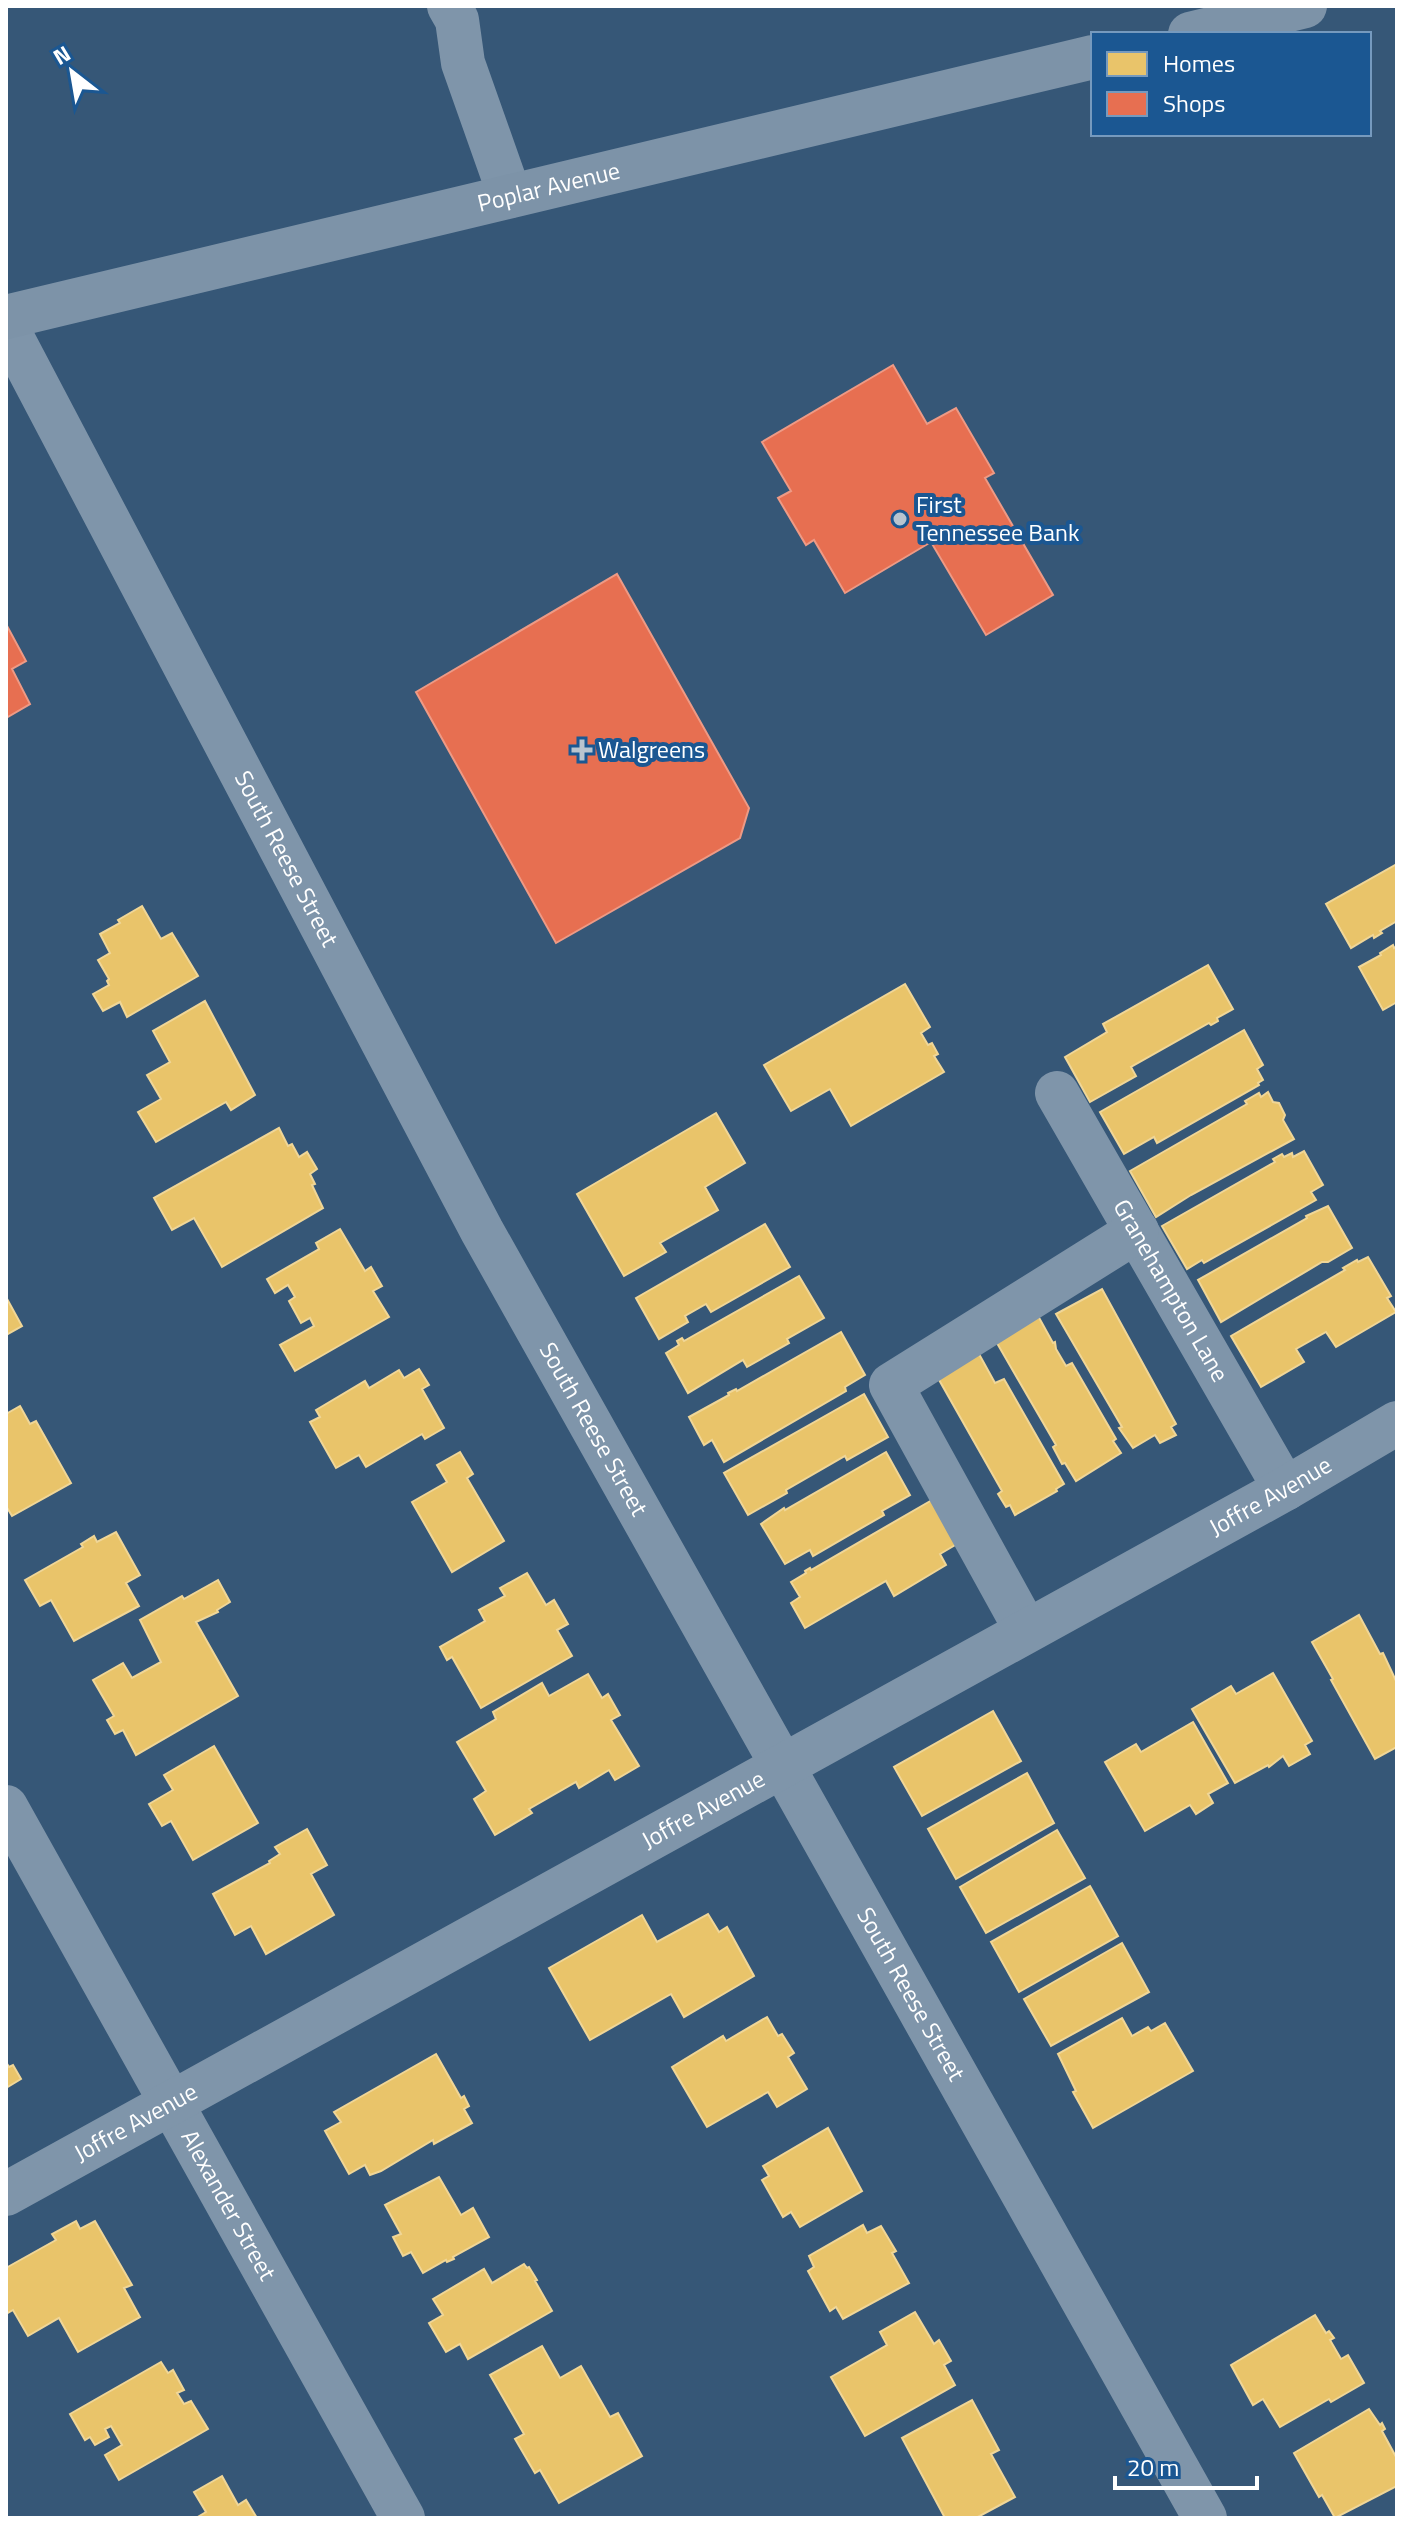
<svg xmlns="http://www.w3.org/2000/svg" width="1403" height="2524" font-family="'Titillium Web',sans-serif">
<style>
.homes{fill:#e9c46a;stroke:#f0d697;stroke-width:2}
.shops{fill:#e76f51;stroke:#ee9a85;stroke-width:2}
.lines{fill:none;stroke-linecap:round;stroke-linejoin:round}
.minor{stroke:#7f95aa;stroke-width:44}
.primary{stroke:#7d93a8;stroke-width:44}
.poi-dot{fill:#b9c4cf;stroke:#1b5792;stroke-width:3}
.labels{text-anchor:middle;stroke-width:8;stroke-linejoin:round;paint-order:stroke}
.street-label{font-size:24px;fill:#fff;stroke:#1b5792}
.poi-label{font-size:24px;fill:#fff;stroke:#1b5792;text-anchor:start}
</style>
<rect width="100%" height="100%" fill="#365777"/>
<g class="homes">
<polygon points="1397,864 1397,921 1380,931 1382,933 1374,938 1373,935 1351,948 1326,904"/>
<polygon points="142,906 161,939 172,933 198,976 127,1017 120,1002 103,1011 93,994 109,985 107,981 109,979 98,960 110,953 100,934 120,923 118,920"/>
<polygon points="1393,945 1394,948 1397,946 1397,1002 1383,1010 1359,967 1381,955 1380,953"/>
<polygon points="1208,965 1233,1009 1217,1018 1218,1021 1211,1025 1209,1023 1131,1067 1136,1076 1090,1102 1065,1057 1107,1032 1103,1024"/>
<polygon points="905,984 930,1027 921,1033 928,1045 932,1043 938,1054 934,1056 944,1072 851,1126 830,1089 791,1111 764,1065"/>
<polygon points="205,1001 255,1095 231,1110 226,1102 156,1142 138,1112 161,1099 147,1075 170,1062 153,1031"/>
<polygon points="1244,1030 1263,1065 1257,1069 1263,1080 1258,1083 1259,1085 1157,1143 1154,1137 1124,1154 1100,1112"/>
<polygon points="1268,1092 1273,1102 1279,1103 1285,1115 1283,1120 1294,1139 1191,1195 1156,1217 1130,1171 1247,1104 1245,1101 1259,1093 1261,1097"/>
<polygon points="716,1113 745,1163 705,1187 718,1210 660,1243 666,1252 624,1276 577,1194"/>
<polygon points="279,1128 288,1146 292,1144 299,1157 307,1152 317,1169 310,1174 315,1184 312,1185 323,1208 222,1267 194,1218 172,1230 154,1198"/>
<polygon points="1304,1151 1323,1185 1311,1192 1316,1200 1204,1263 1202,1260 1187,1269 1162,1226 1275,1162 1273,1159 1282,1154 1284,1157 1292,1153 1293,1157"/>
<polygon points="1328,1206 1352,1248 1328,1262 1322,1262 1221,1322 1198,1280 1307,1218 1306,1216"/>
<polygon points="765,1224 790,1267 711,1312 706,1304 685,1316 688,1322 659,1339 636,1298"/>
<polygon points="340,1229 365,1271 371,1267 382,1286 373,1291 389,1317 295,1371 280,1345 314,1326 310,1318 301,1323 289,1301 295,1297 288,1285 275,1293 267,1279 319,1249 316,1243"/>
<polygon points="1368,1257 1391,1296 1387,1298 1396,1312 1336,1347 1326,1332 1296,1349 1304,1362 1261,1387 1231,1336 1345,1270 1343,1268 1357,1260 1358,1262"/>
<polygon points="799,1276 824,1318 787,1339 789,1343 747,1367 743,1360 688,1393 666,1353 679,1345 677,1341 682,1338 684,1341"/>
<polygon points="1102,1289 1176,1424 1171,1427 1176,1435 1160,1443 1155,1435 1133,1448 1119,1428 1122,1427 1056,1314"/>
<polygon points="6,1297 22,1326 6,1335"/>
<polygon points="1037,1314 1053,1343 1055,1342 1056,1349 1066,1366 1072,1363 1116,1439 1113,1441 1121,1453 1076,1481 1065,1463 1062,1464 1053,1447 1056,1445 994,1338"/>
<polygon points="841,1332 865,1375 845,1387 846,1391 724,1462 712,1440 704,1445 689,1417 729,1395 728,1393 736,1389 737,1391"/>
<polygon points="979,1354 995,1383 1004,1379 1064,1484 1056,1489 1057,1491 1015,1515 1010,1505 1006,1507 998,1494 1002,1491 938,1378"/>
<polygon points="419,1369 429,1385 422,1389 444,1428 425,1439 422,1434 366,1467 359,1455 336,1468 310,1422 320,1417 316,1410 365,1381 369,1388 399,1370 404,1378"/>
<polygon points="864,1394 888,1437 847,1460 845,1456 786,1490 787,1493 748,1515 724,1473"/>
<polygon points="20,1406 30,1424 36,1421 71,1483 12,1516 6,1506 6,1414"/>
<polygon points="460,1452 473,1474 467,1478 504,1541 452,1572 412,1502 447,1482 437,1465"/>
<polygon points="886,1452 910,1495 882,1511 884,1515 813,1556 810,1550 785,1564 761,1524 784,1508 785,1510"/>
<polygon points="932,1500 957,1544 940,1554 946,1565 894,1596 886,1581 805,1628 791,1603 800,1597 791,1582 806,1573 805,1571 810,1568 811,1570"/>
<polygon points="116,1532 140,1575 126,1583 139,1606 74,1641 51,1600 40,1606 25,1580 83,1547 81,1544 94,1536 97,1542"/>
<polygon points="527,1573 546,1605 554,1600 568,1624 557,1630 572,1656 481,1708 452,1657 447,1660 440,1647 485,1621 479,1610 505,1596 500,1588"/>
<polygon points="218,1580 230,1602 217,1610 218,1612 196,1622 238,1696 136,1755 123,1730 115,1734 107,1720 114,1716 93,1680 123,1663 132,1678 161,1662 140,1620 182,1596 184,1599"/>
<polygon points="1359,1615 1380,1654 1383,1653 1397,1683 1397,1747 1375,1759 1331,1680 1333,1679 1312,1642"/>
<polygon points="1273,1673 1312,1741 1305,1745 1310,1754 1289,1766 1283,1756 1269,1767 1268,1765 1235,1783 1192,1709 1231,1686 1236,1694"/>
<polygon points="588,1674 602,1698 608,1694 620,1715 611,1720 639,1766 615,1780 609,1770 579,1788 576,1782 529,1809 532,1813 495,1835 474,1799 486,1791 457,1742 496,1719 493,1712 542,1683 549,1696"/>
<polygon points="993,1711 1021,1761 922,1816 894,1767"/>
<polygon points="1193,1722 1228,1783 1208,1794 1213,1803 1196,1814 1190,1805 1145,1831 1105,1762 1136,1744 1141,1752"/>
<polygon points="214,1746 258,1823 193,1860 171,1821 162,1826 149,1804 173,1790 164,1775"/>
<polygon points="1027,1773 1054,1823 956,1879 928,1829"/>
<polygon points="307,1829 327,1865 311,1874 334,1915 266,1954 251,1926 235,1935 213,1894 270,1863 269,1861 280,1854 275,1847"/>
<polygon points="1057,1830 1085,1878 986,1933 960,1887"/>
<polygon points="1090,1886 1118,1936 1019,1992 991,1942"/>
<polygon points="708,1914 719,1932 727,1927 754,1976 684,2017 671,1994 590,2040 549,1968 642,1915 657,1942"/>
<polygon points="1122,1943 1149,1992 1051,2046 1024,1999"/>
<polygon points="767,2017 778,2036 782,2034 794,2053 788,2057 807,2089 777,2107 768,2092 707,2127 672,2067 723,2036 726,2041"/>
<polygon points="1122,2018 1132,2036 1148,2027 1151,2031 1165,2023 1193,2071 1093,2128 1073,2092 1076,2091 1058,2054"/>
<polygon points="436,2054 461,2098 464,2096 469,2106 464,2109 472,2123 434,2144 433,2140 381,2171 370,2175 365,2165 349,2174 325,2131 341,2122 334,2112"/>
<polygon points="6,2062 9,2067 13,2065 21,2079 6,2088"/>
<polygon points="828,2128 862,2191 800,2227 791,2212 783,2217 762,2180 769,2176 763,2166"/>
<polygon points="439,2177 461,2215 473,2208 489,2237 453,2257 454,2259 447,2262 446,2260 423,2273 411,2252 403,2256 393,2237 401,2234 385,2205"/>
<polygon points="76,2221 80,2229 95,2221 132,2285 124,2288 140,2317 78,2352 59,2318 28,2336 13,2310 6,2314 6,2268 56,2240 52,2234"/>
<polygon points="863,2225 867,2233 881,2226 896,2251 892,2253 909,2283 843,2319 836,2307 830,2311 808,2271 814,2267 809,2256"/>
<polygon points="524,2264 527,2268 529,2267 537,2280 535,2281 552,2311 468,2359 460,2344 446,2352 429,2323 443,2315 433,2299 484,2269 492,2283"/>
<polygon points="915,2312 934,2344 939,2340 951,2361 944,2365 955,2385 865,2436 831,2377 887,2345 880,2332"/>
<polygon points="1315,2315 1326,2333 1329,2331 1334,2338 1330,2340 1341,2359 1348,2355 1364,2383 1331,2402 1329,2399 1280,2427 1263,2399 1253,2405 1231,2365"/>
<polygon points="542,2346 560,2378 581,2366 610,2417 618,2413 642,2456 559,2503 540,2470 535,2473 515,2439 524,2434 490,2375"/>
<polygon points="161,2362 168,2373 173,2370 184,2390 177,2393 184,2404 191,2401 208,2429 119,2480 105,2455 122,2445 111,2426 105,2429 109,2437 95,2445 90,2437 85,2440 70,2414"/>
<polygon points="972,2400 999,2450 991,2454 1015,2497 976,2518 945,2518 902,2438"/>
<polygon points="1369,2409 1380,2425 1382,2423 1385,2429 1382,2431 1395,2455 1397,2453 1397,2486 1335,2518 1322,2495 1319,2497 1294,2453"/>
<polygon points="222,2476 238,2505 246,2500 257,2518 196,2518 206,2512 194,2492"/>
</g>
<g class="shops">
<polygon points="893,365 927,424 956,408 994,473 985,478 1053,595 986,635 931,542 845,593 814,540 806,545 778,498 791,491 762,442"/>
<polygon points="617,574 749,808 740,838 556,943 416,692"/>
<polygon points="6,624 26,661 12,669 30,704 6,718"/>
</g>
<g class="lines">
<g class="minor">
<polyline points="449,6 457,20 463,63 510,196"/>
<path id="s1" d="M 6,326 L 482,1231 L 1205,2518"/>
<path id="s2" d="M 1057,1093 L 1285,1489"/>
<polyline points="1026,1630 891,1385 1137,1231"/>
<path id="s3" d="M 6,1807 L 403,2518"/>
<path id="s4" d="M 6,2194 L 1285,1489 L 1397,1423"/>
</g>
<g class="primary">
<polyline points="1190,34 1305,6"/>
<path id="s5" d="M 6,317 L 1093,57"/>
</g>
</g>
<g class="poi-dot">
<circle cx="900" cy="519" r="8"/>
<path d="M578 738h8v8h8v8h-8v8h-8v-8h-8v-8h8z"/>
</g>
<g class="labels">
<g class="street-label">
<text dy="8" stroke="none"><textPath href="#s5" startOffset="558">Poplar Avenue</textPath></text>
<text dy="8" stroke="none"><textPath href="#s1" startOffset="602">South Reese Street</textPath></text>
<text dy="8" stroke="none"><textPath href="#s2" startOffset="228">Granehampton Lane</textPath></text>
<text dy="8" stroke="none"><textPath href="#s1" startOffset="1250">South Reese Street</textPath></text>
<text dy="8" stroke="none"><textPath href="#s4" startOffset="1444">Joffre Avenue</textPath></text>
<text dy="8" stroke="none"><textPath href="#s4" startOffset="796">Joffre Avenue</textPath></text>
<text dy="8" stroke="none"><textPath href="#s1" startOffset="1898">South Reese Street</textPath></text>
<text dy="8" stroke="none"><textPath href="#s4" startOffset="148">Joffre Avenue</textPath></text>
<text dy="8" stroke="none"><textPath href="#s3" startOffset="456">Alexander Street</textPath></text>
</g>
<g class="poi-label">
<text x="916" y="513">First<tspan x="916" dy="28">Tennessee Bank</tspan></text>
<text x="598" y="758">Walgreens</text>
</g>
</g>
<rect width="1403" height="2524" fill="none" stroke="#ffffff" stroke-width="16"/>
<rect x="1091" y="32" width="280" height="104" fill="#1b5792" stroke="#769abe" stroke-width="2"/>
<rect x="1107" y="52" width="40" height="24" fill="#e9c46a" stroke="#769abe" stroke-width="2"/>
<text x="1163" y="72" font-size="24" fill="#ffffff">Homes</text>
<rect x="1107" y="92" width="40" height="24" fill="#e76f51" stroke="#769abe" stroke-width="2"/>
<text x="1163" y="112" font-size="24" fill="#ffffff">Shops</text>
<g transform="translate(72 72) rotate(329)" stroke="#1b5792" stroke-width="6" paint-order="stroke">
<path d="M0-6L14 30L0 20L-14 30Z" fill="#ffffff"/>
<text y="-12" font-size="22" font-weight="bold" text-anchor="middle" fill="#ffffff">N</text>
</g>
<path d="M1115 2476v12h142v-12" fill="none" stroke="#ffffff" stroke-width="4"/>
<text x="1127" y="2476" font-size="24" fill="#ffffff" stroke="#1b5792" stroke-width="6" paint-order="stroke">20 m</text>
</svg>
